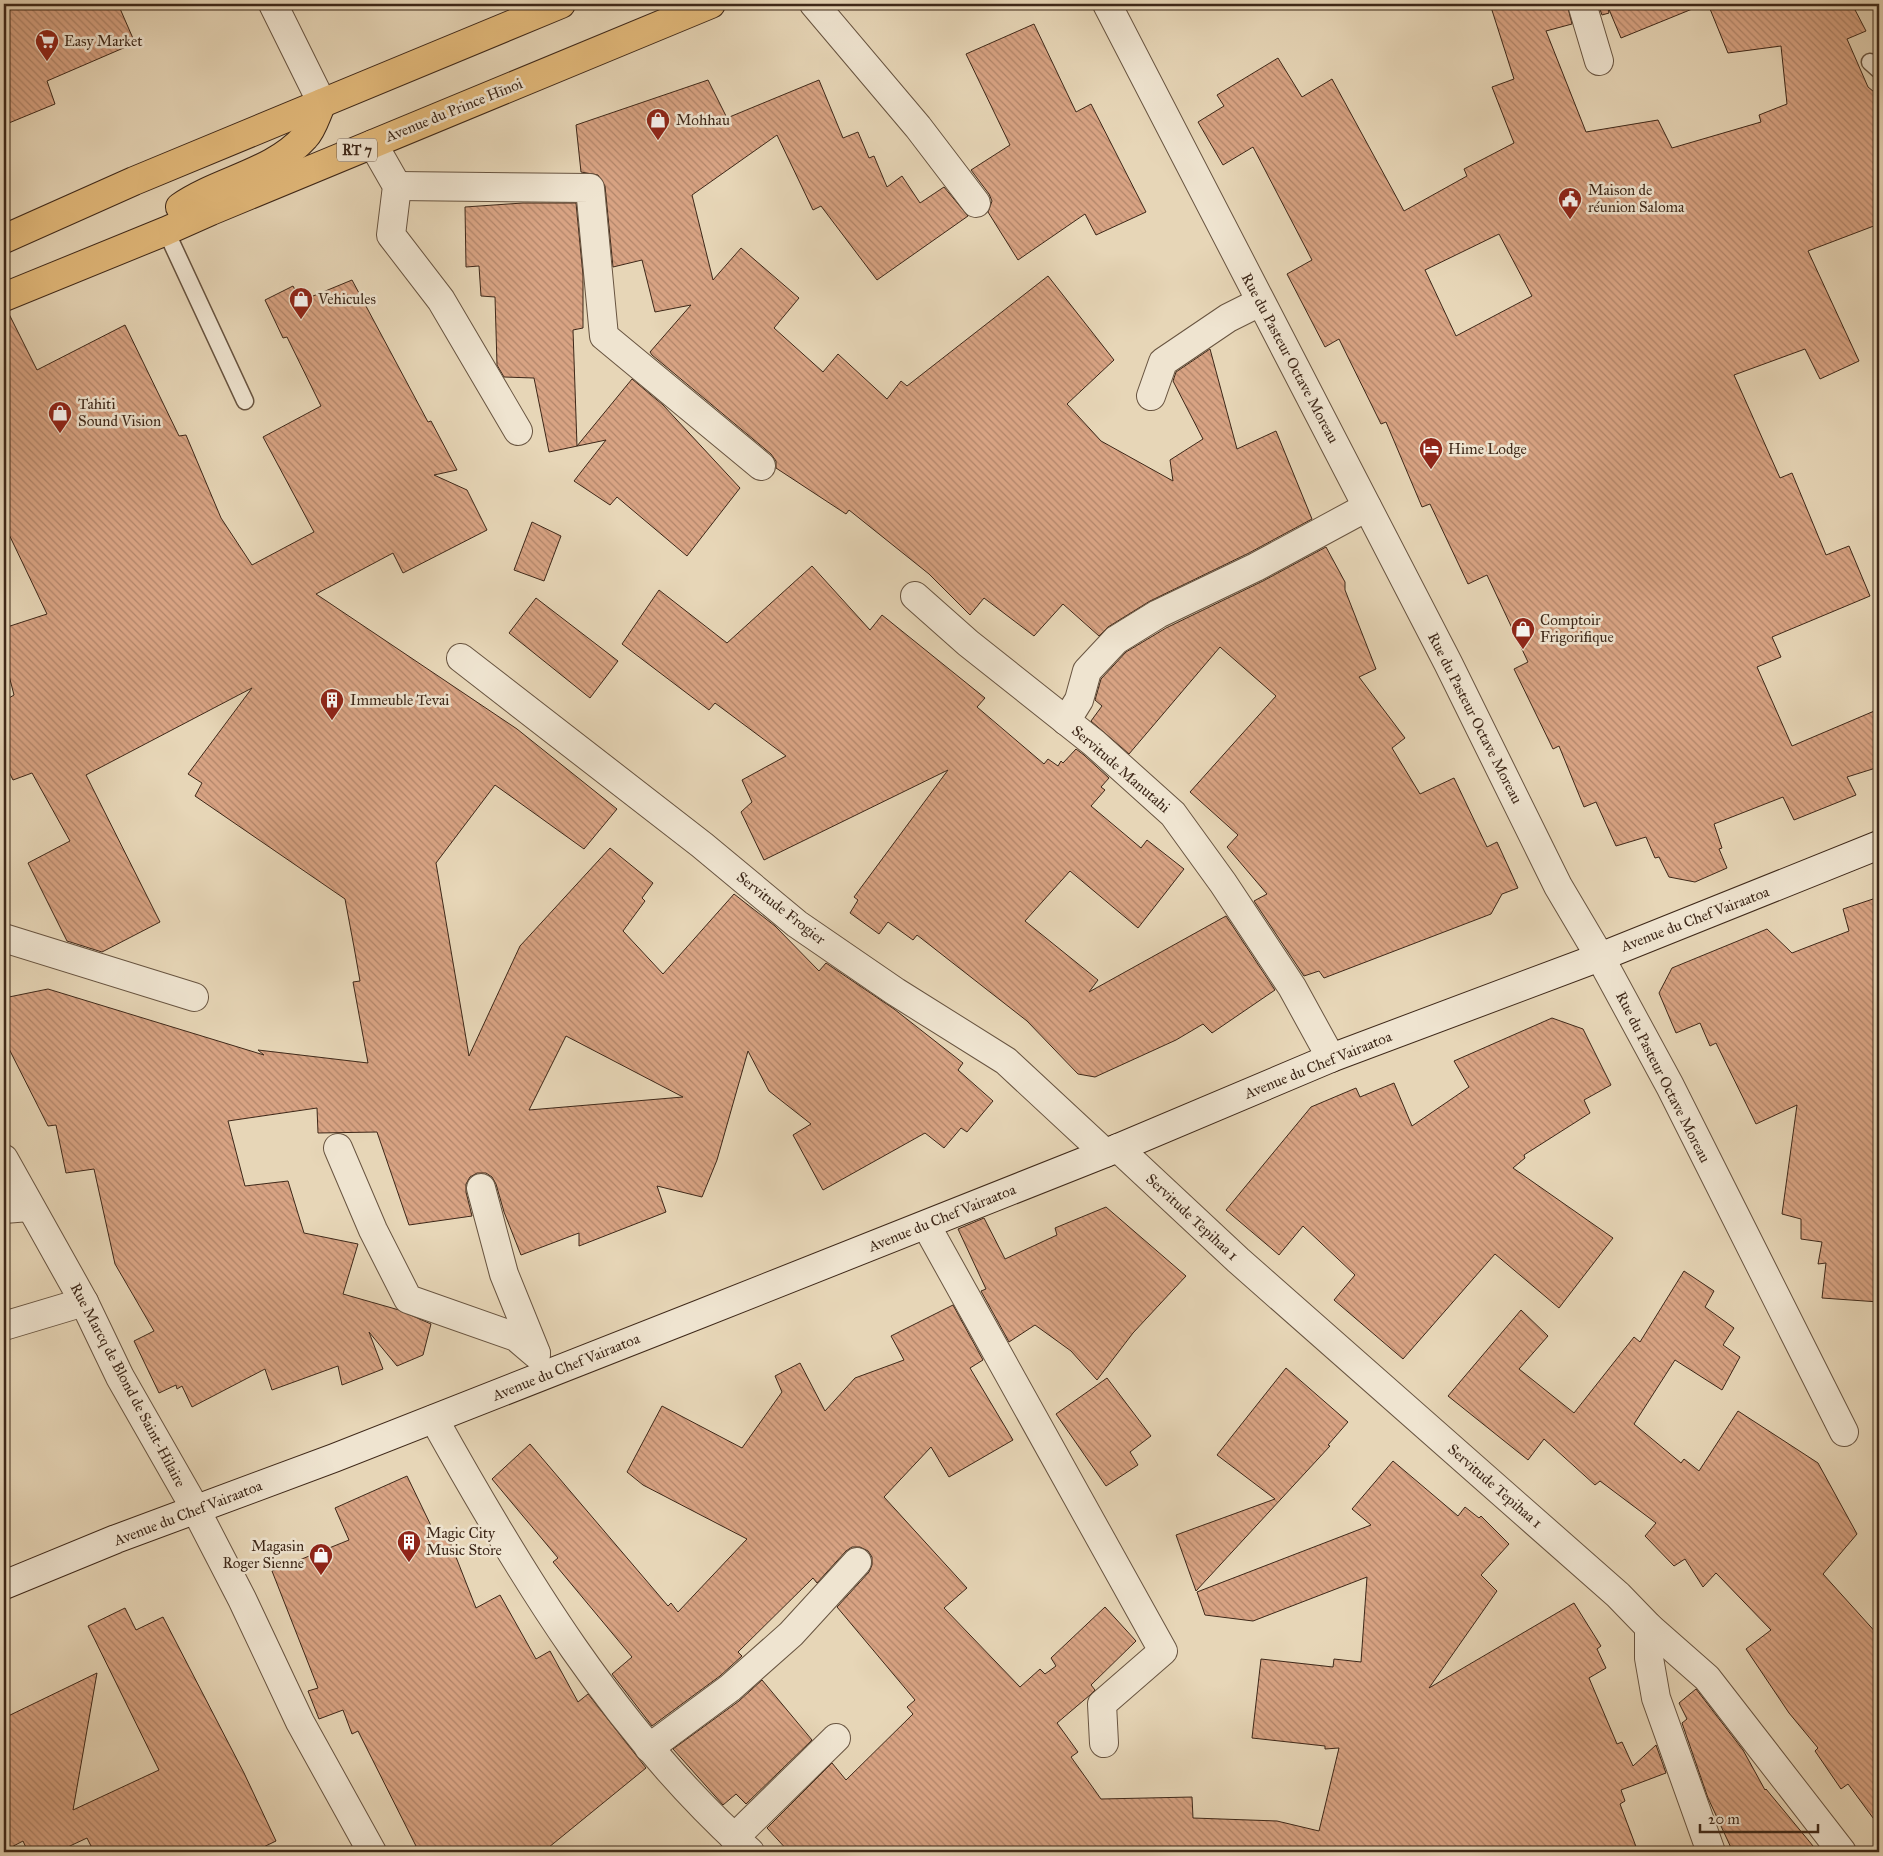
<svg xmlns="http://www.w3.org/2000/svg" width="1883" height="1856" font-family="'IM FELL Great Primer',serif">
<style>
.building{fill:url(#building-back-hatch);stroke:#3e2819;fill-rule:evenodd}
.lines{fill:none;stroke-linecap:round;stroke-linejoin:round}
.service-casing{stroke:#685440;stroke-width:19}
.minor-casing{stroke:#685440;stroke-width:30}
.tertiary-casing{stroke:#685440;stroke-width:30}
.secondary-casing{stroke:#3e2819;stroke-width:30}
.primary-casing{stroke:#3e2819;stroke-width:30}
.service{stroke:#efe4d0;stroke-width:16}
.minor{stroke:#efe4d0;stroke-width:28}
.tertiary{stroke:#efe4d0;stroke-width:28}
.secondary{stroke:#efe4d0;stroke-width:28}
.primary{stroke:#e4bb7c;stroke-width:28}
.labels{text-anchor:middle;stroke-width:5;stroke-linejoin:round;paint-order:stroke}
.shield{fill:#efe4d0;stroke:#736050;stroke-width:1}
.shield-label{font-size:14px;font-weight:bold;fill:#3e2819}
.poi-label{font-size:15px;fill:#3e2819;stroke:#efe4d0;text-anchor:start}
.street-label{font-size:15px;fill:#3e2819;stroke:#efe4d0}
</style>
<defs>
<pattern id="building-back-hatch" width="6" height="6" patternUnits="userSpaceOnUse" patternTransform="scale(1.25)"><rect width="6" height="6" fill="#d8a383"/><path d="M-1 5l2 2M0 0l6 6M5-1l2 2" fill="none" stroke="#b1856a"/></pattern>
</defs>
<rect width="100%" height="100%" fill="#e7d6b7"/>
<filter id="stains"><feTurbulence type="fractalNoise" baseFrequency=".004" numOctaves="4"/><feColorMatrix values="0 0 0 0 .2 0 0 0 0 .09 0 0 0 0 .02 0 0 0 .5 -.17"/></filter>
<radialGradient id="worn" r=".72"><stop offset=".6" stop-color="#630" stop-opacity="0"/><stop offset="1" stop-color="#630" stop-opacity=".3"/></radialGradient>
<g class="building">
<polygon points="4,4 118,4 135,43 47,81 55,104 4,125"/>
<path d="M 1490,4 L 1567,4 L 1572,24 L 1546,31 L 1586,132 L 1658,120 L 1672,148 L 1761,122 L 1759,115 L 1787,104 L 1781,46 L 1728,53 L 1708,4 L 1852,4 L 1866,31 L 1847,39 L 1868,87 L 1879,96 L 1879,224 L 1808,251 L 1859,361 L 1820,379 L 1805,349 L 1734,375 L 1780,478 L 1792,473 L 1826,555 L 1849,546 L 1870,596 L 1772,637 L 1781,657 L 1757,667 L 1792,746 L 1879,709 L 1879,767 L 1847,777 L 1856,795 L 1794,820 L 1783,797 L 1714,824 L 1722,848 L 1719,849 L 1727,868 L 1695,882 L 1669,877 L 1659,857 L 1655,858 L 1646,837 L 1616,846 L 1596,802 L 1584,807 L 1559,746 L 1553,749 L 1514,669 L 1528,662 L 1487,575 L 1468,584 L 1430,504 L 1422,507 L 1386,422 L 1381,424 L 1339,339 L 1325,347 L 1287,274 L 1312,260 L 1253,147 L 1223,165 L 1198,122 L 1224,106 L 1217,95 L 1278,58 L 1302,97 L 1332,79 L 1404,211 L 1467,176 L 1464,169 L 1514,143 L 1492,87 L 1514,79 ZM 1499,234 L 1532,296 L 1456,336 L 1425,270 Z"/>
<polygon points="1598,4 1701,4 1702,5 1621,38 1608,7 1609,13 1602,15"/>
<polygon points="1034,24 1076,112 1091,104 1146,212 1096,235 1085,214 1018,260 988,212 992,201 989,194 971,170 1010,145 966,54"/>
<polygon points="708,80 727,118 819,80 843,138 858,132 869,158 874,156 887,187 902,176 920,203 944,187 968,216 877,280 821,206 813,210 777,135 692,195 713,280 741,248 799,298 774,328 823,372 838,354 887,399 901,381 907,386 1048,276 1114,360 1067,404 1101,441 1173,481 1170,460 1203,439 1173,381 1176,372 1210,349 1237,449 1276,431 1312,519 1249,553 1150,601 1108,627 1099,636 1063,604 1034,636 984,598 970,615 929,574 849,510 846,514 776,468 776,461 771,454 652,355 650,352 691,305 655,312 642,260 613,267 605,186 598,175 581,172 576,125"/>
<polygon points="523,203 576,203 583,275 583,328 573,330 577,446 632,379 663,405 740,488 687,556 617,497 610,505 574,481 606,440 549,452 534,378 504,377 497,365 495,297 481,296 479,266 466,267 465,207"/>
<path d="M 352,280 L 428,422 L 431,421 L 457,470 L 434,475 L 467,490 L 487,530 L 403,573 L 393,553 L 316,594 L 517,729 L 617,809 L 584,849 L 495,785 L 436,863 L 469,1056 L 520,946 L 610,848 L 653,883 L 642,898 L 645,901 L 623,931 L 663,974 L 734,894 L 775,926 L 819,971 L 826,963 L 894,1009 L 963,1063 L 958,1070 L 993,1101 L 967,1132 L 961,1128 L 944,1148 L 925,1133 L 823,1190 L 793,1135 L 811,1124 L 769,1091 L 748,1051 L 717,1160 L 702,1197 L 657,1186 L 666,1212 L 579,1246 L 579,1233 L 521,1255 L 504,1212 L 496,1184 L 492,1177 L 486,1173 L 477,1173 L 470,1177 L 466,1184 L 466,1192 L 472,1216 L 409,1225 L 377,1132 L 318,1133 L 317,1108 L 228,1121 L 245,1186 L 288,1181 L 304,1233 L 358,1244 L 343,1294 L 399,1310 L 431,1324 L 423,1355 L 397,1366 L 369,1332 L 383,1369 L 342,1385 L 338,1366 L 272,1390 L 265,1369 L 192,1407 L 182,1386 L 177,1389 L 176,1385 L 159,1393 L 134,1341 L 154,1331 L 115,1264 L 94,1169 L 66,1173 L 56,1125 L 48,1126 L 4,1039 L 4,998 L 48,989 L 264,1055 L 258,1050 L 368,1063 L 353,982 L 360,981 L 354,947 L 345,899 L 195,796 L 202,783 L 188,774 L 252,688 L 86,775 L 160,922 L 102,952 L 67,941 L 28,863 L 70,841 L 32,773 L 13,780 L 4,762 L 4,701 L 14,695 L 4,656 L 4,628 L 47,614 L 4,524 L 4,312 L 8,312 L 37,370 L 125,325 L 179,436 L 186,435 L 221,518 L 252,565 L 314,532 L 263,437 L 321,406 L 287,337 L 283,338 L 265,300 L 293,286 L 301,301 ZM 566,1036 L 683,1097 L 529,1110 Z"/>
<polygon points="532,522 561,536 544,581 514,570"/>
<polygon points="1326,547 1345,582 1345,590 1376,669 1359,677 1405,738 1392,748 1420,794 1454,778 1487,847 1497,842 1518,888 1502,894 1491,914 1324,978 1319,971 1304,976 1254,901 1267,894 1227,847 1238,835 1190,792 1276,696 1220,647 1129,754 1091,721 1102,706 1095,700 1101,679 1126,652 1166,628 1263,581"/>
<polygon points="812,566 870,630 882,615 985,698 977,707 1044,764 1048,759 1058,766 1061,761 1063,763 1076,749 1084,755 1109,778 1101,787 1105,790 1091,806 1141,848 1147,840 1184,869 1138,928 1070,871 1025,921 1098,980 1089,992 1226,916 1275,990 1212,1033 1203,1024 1176,1040 1095,1077 1078,1074 1027,1021 917,935 913,940 888,922 879,934 850,913 858,900 854,897 948,770 764,860 741,812 752,802 742,780 786,756 715,703 709,710 622,644 659,590 727,643"/>
<polygon points="536,598 618,661 590,698 509,633"/>
<polygon points="1879,897 1879,1302 1822,1298 1826,1263 1818,1264 1822,1242 1801,1239 1801,1219 1782,1214 1797,1105 1756,1124 1716,1043 1710,1046 1700,1023 1676,1033 1659,993 1672,968 1767,929 1792,953 1849,931 1843,909"/>
<polygon points="1552,1018 1583,1029 1611,1085 1584,1100 1590,1113 1524,1155 1525,1158 1513,1168 1613,1238 1559,1308 1495,1254 1403,1359 1334,1300 1355,1275 1303,1226 1279,1255 1226,1210 1311,1107 1356,1088 1360,1097 1394,1083 1412,1126 1469,1087 1454,1061"/>
<polygon points="1106,1207 1186,1276 1133,1333 1097,1380 1071,1351 1035,1325 1009,1342 981,1291 986,1289 958,1229 984,1218 1005,1259 1057,1235 1055,1228"/>
<polygon points="1684,1271 1714,1291 1705,1307 1734,1328 1723,1345 1740,1357 1722,1390 1675,1360 1634,1424 1681,1463 1684,1459 1699,1471 1738,1411 1818,1463 1857,1534 1823,1574 1879,1636 1879,1826 1848,1784 1841,1789 1815,1751 1818,1748 1789,1713 1746,1649 1771,1630 1716,1573 1703,1587 1685,1559 1674,1566 1645,1536 1656,1523 1600,1481 1595,1485 1544,1439 1528,1460 1448,1396 1521,1310 1548,1336 1519,1369 1574,1413 1634,1337 1640,1342"/>
<polygon points="953,1305 983,1360 970,1368 1013,1440 949,1477 931,1447 884,1497 967,1588 944,1608 1020,1687 1040,1669 1045,1674 1056,1666 1051,1658 1105,1607 1136,1641 1091,1685 1095,1690 1090,1695 1057,1723 1078,1752 1071,1757 1101,1799 1192,1797 1193,1818 1277,1821 1319,1831 1339,1748 1325,1749 1325,1746 1252,1738 1261,1659 1333,1667 1334,1659 1361,1662 1367,1577 1253,1621 1205,1615 1197,1592 1371,1525 1352,1509 1393,1461 1458,1516 1465,1507 1479,1518 1481,1516 1509,1544 1481,1575 1497,1591 1429,1688 1574,1603 1601,1646 1597,1649 1606,1668 1589,1678 1617,1744 1622,1742 1633,1766 1656,1745 1666,1773 1621,1790 1625,1801 1620,1804 1638,1852 789,1852 767,1828 832,1763 846,1780 913,1714 907,1707 915,1700 837,1607 869,1572 872,1565 872,1557 868,1551 860,1547 852,1547 846,1551 817,1583 813,1578 738,1652 742,1656 720,1676 652,1726 612,1674 632,1657 553,1562 558,1558 492,1479 530,1444 668,1606 671,1603 678,1612 747,1539 643,1485 627,1472 662,1406 742,1448 782,1392 775,1376 800,1363 825,1411 855,1378 904,1360 891,1336"/>
<polygon points="1286,1368 1348,1422 1328,1445 1330,1446 1196,1591 1176,1535 1275,1499 1217,1455"/>
<polygon points="1107,1378 1151,1436 1130,1452 1138,1465 1106,1486 1056,1414"/>
<polygon points="407,1476 436,1536 445,1529 476,1608 500,1595 536,1659 550,1651 578,1702 588,1694 646,1768 543,1852 419,1852 358,1731 352,1734 343,1710 319,1719 308,1691 318,1688 272,1571 349,1540 335,1508"/>
<polygon points="125,1608 136,1630 163,1617 244,1773 276,1841 253,1852 94,1852 87,1838 57,1852 28,1852 23,1841 4,1851 4,1718 97,1673 73,1810 159,1770 88,1626"/>
<polygon points="762,1680 812,1740 746,1804 736,1794 723,1805 673,1749 739,1701"/>
<polygon points="1696,1689 1743,1750 1765,1790 1766,1789 1818,1852 1733,1852 1708,1798 1682,1723 1687,1719 1679,1703"/>
</g>
<g class="lines">
<g class="service-casing">
<g id="service">
<polyline points="1870,62 1879,70"/>
<polyline points="166,231 245,401"/>
</g>
</g>
<g class="minor-casing">
<g id="minor">
<polyline points="814,4 918,127 976,203"/>
<polyline points="1107,4 1448,663 1558,886 1600,957 1670,1086 1844,1432"/>
<polyline points="1582,4 1599,61"/>
<polyline points="373,144 397,186 391,235 441,300 518,431"/>
<polyline points="397,186 590,188 604,336 761,466"/>
<polyline points="1151,396 1163,362 1228,318 1260,302"/>
<polyline points="915,596 968,643 1094,743 1173,814 1223,883 1292,987 1331,1058"/>
<polyline points="461,658 702,845 797,924 896,992 1006,1061 1105,1153"/>
<polyline points="1066,721 1079,700 1087,671 1116,640 1158,614 1256,567 1367,507"/>
<polyline points="4,938 194,997"/>
<polyline points="338,1148 373,1230 408,1299 516,1337 536,1354"/>
<polyline points="1118,1148 1238,1260 1618,1595 1649,1627 1707,1678 1842,1852"/>
<polyline points="481,1188 504,1274 536,1353"/>
<polyline points="4,1209 29,1207"/>
<polyline points="926,1225 1163,1651 1102,1704 1104,1743"/>
<polyline points="4,1326 84,1302"/>
<path d="M 434,1419 C 521,1575 615,1731 750,1852"/>
<polyline points="1649,1627 1649,1658 1656,1698 1711,1852"/>
<polyline points="649,1748 730,1688 791,1634 857,1562"/>
<polyline points="734,1838 836,1738"/>
</g>
</g>
<g class="tertiary-casing">
<g id="tertiary">
<polyline points="273,4 322,103"/>
<polyline points="4,1159 84,1302 120,1377 196,1510 242,1599 300,1722 372,1852"/>
</g>
</g>
<g class="secondary-casing">
<polyline id="secondary" points="4,1585 116,1539 334,1458 700,1314 1118,1148 1331,1058 1600,957 1879,845"/>
</g>
<g class="primary-casing">
<g id="primary">
<path d="M 180,207 C 219,180 273,173 305,137 C 313,129 317,113 322,103"/>
<polyline points="4,239 134,181 561,4"/>
<polyline points="4,297 166,231 211,211 711,4"/>
</g>
</g>
<use href="#service" class="service"/>
<use href="#minor" class="minor"/>
<use href="#tertiary" class="tertiary"/>
<use href="#secondary" class="secondary"/>
<use href="#primary" class="primary"/>
</g>
<defs>
<g id="supermarket-pin" transform="scale(1.25)"><path d="M0 17L-7.5 6A9.5 9.5 0 1 1 7.5 6Z" fill="#8f2418" stroke="#efe4d0"/><path d="M-6-5.5h2.5l.6 2H6L4.5 2H-2.5L-4.4-4H-6ZM-1.5 3.2a1.3 1.3 0 1 0 .1 0ZM3 3.2a1.3 1.3 0 1 0 .1 0Z" fill="#fff"/></g>
<g id="shop-pin" transform="scale(1.25)"><path d="M0 17L-7.5 6A9.5 9.5 0 1 1 7.5 6Z" fill="#8f2418" stroke="#efe4d0"/><path d="M-5-2.5h2.3a2.7 3.5 0 0 1 5.4 0H5L5.5 6h-11ZM-1.5-2.5h3a1.5 2.3 0 0 0-3 0Z" fill="#fff"/></g>
<g id="civic-pin" transform="scale(1.25)"><path d="M0 17L-7.5 6A9.5 9.5 0 1 1 7.5 6Z" fill="#8f2418" stroke="#efe4d0"/><path d="M-.6-6.5H3V-4.5H.6V-3L4-1V1h2V6H-6V1h2V-1L-.6-3ZM-1.2 2.5V6h2.4V2.5Z" fill="#fff"/></g>
<g id="hotel-pin" transform="scale(1.25)"><path d="M0 17L-7.5 6A9.5 9.5 0 1 1 7.5 6Z" fill="#8f2418" stroke="#efe4d0"/><path d="M-6-4.5h1.5V1H6V5H4.5V3h-9V5H-6ZM-4 0a1.8 1.8 0 1 1 3.6 0ZM.5 0V-2.5h3Q6-2.5 6 0Z" fill="#fff"/></g>
<g id="building-pin" transform="scale(1.25)"><path d="M0 17L-7.5 6A9.5 9.5 0 1 1 7.5 6Z" fill="#8f2418" stroke="#efe4d0"/><path d="M-4-6H4V6H1V3H-1V6H-4ZM-2.5-4.3h1.7v1.8h-1.7ZM.8-4.3h1.7v1.8H.8ZM-2.5-1h1.7V.8h-1.7ZM.8-1h1.7V.8H.8Z" fill="#fff"/></g>
</defs>
<g fill-rule="evenodd">
<use href="#supermarket-pin" x="47" y="41"/>
<use href="#shop-pin" x="658" y="120"/>
<use href="#civic-pin" x="1570" y="199"/>
<use href="#shop-pin" x="301" y="299"/>
<use href="#shop-pin" x="60" y="413"/>
<use href="#hotel-pin" x="1431" y="449"/>
<use href="#shop-pin" x="1523" y="629"/>
<use href="#building-pin" x="332" y="700"/>
<use href="#building-pin" x="409" y="1542"/>
<use href="#shop-pin" x="321" y="1555"/>
</g>
<g class="labels">
<rect class="shield" x="337" y="138.5" width="40" height="23" rx="4"/>
<g class="shield-label">
<text x="357" y="155">RT 7</text>
</g>
<g class="poi-label">
<text x="64" y="46">Easy Market</text>
<text x="676" y="125">Mohhau</text>
<text x="1588" y="195">Maison de<tspan x="1588" dy="17">réunion Saloma</tspan></text>
<text x="318" y="304">Vehicules</text>
<text x="78" y="409">Tahiti<tspan x="78" dy="17">Sound Vision</tspan></text>
<text x="1448" y="454">Hime Lodge</text>
<text x="1540" y="625">Comptoir<tspan x="1540" dy="17">Frigorifique</tspan></text>
<text x="350" y="705">Immeuble Tevai</text>
<text x="426" y="1538">Magic City<tspan x="426" dy="17">Music Store</tspan></text>
<text x="304" y="1551" text-anchor="end">Magasin<tspan x="304" dy="17">Roger Sienne</tspan></text>
</g>
<g class="street-label">
<text transform="translate(454 110) rotate(-22)" y="5">Avenue du Prince Hīnoi</text>
<text transform="translate(1290 358) rotate(62)" y="5">Rue du Pasteur Octave Moreau</text>
<text transform="translate(1475 718) rotate(63)" y="5">Rue du Pasteur Octave Moreau</text>
<text transform="translate(1121 769) rotate(41)" y="5">Servitude Manutahi</text>
<text transform="translate(781 908) rotate(38)" y="5">Servitude Frogier</text>
<text transform="translate(1695 919) rotate(-21)" y="5">Avenue du Chef Vairaatoa</text>
<text transform="translate(1318 1065) rotate(-22)" y="5">Avenue du Chef Vairaatoa</text>
<text transform="translate(1663 1077) rotate(63)" y="5">Rue du Pasteur Octave Moreau</text>
<text transform="translate(1192 1217) rotate(43)" y="5">Servitude Tepihaa 1</text>
<text transform="translate(942 1218) rotate(-22)" y="5">Avenue du Chef Vairaatoa</text>
<text transform="translate(566 1367) rotate(-22)" y="5">Avenue du Chef Vairaatoa</text>
<text transform="translate(128 1385) rotate(62)" y="5">Rue Marcq de Blond de Saint-Hilaire</text>
<text transform="translate(1495 1486) rotate(41)" y="5">Servitude Tepihaa 1</text>
<text transform="translate(188 1513) rotate(-21)" y="5">Avenue du Chef Vairaatoa</text>
</g>
</g>
<rect width="1883" height="1856" fill="none" stroke="#e7d6b7" stroke-width="20"/>
<rect x="5" y="5" width="1873" height="1846" fill="none" stroke="#3e2819" stroke-width="2.5"/>
<rect x="10" y="10" width="1863" height="1836" fill="none" stroke="#3e2819"/>
<path d="M1700 1824v8h118v-8" fill="none" stroke="#3e2819" stroke-width="2.5"/>
<text x="1708" y="1824" font-size="15" fill="#3e2819" stroke="#efe4d0" stroke-width="4" paint-order="stroke">20 m</text>
<rect width="100%" height="100%" filter="url(#stains)"/>
<rect width="100%" height="100%" fill="url(#worn)"/>
</svg>
